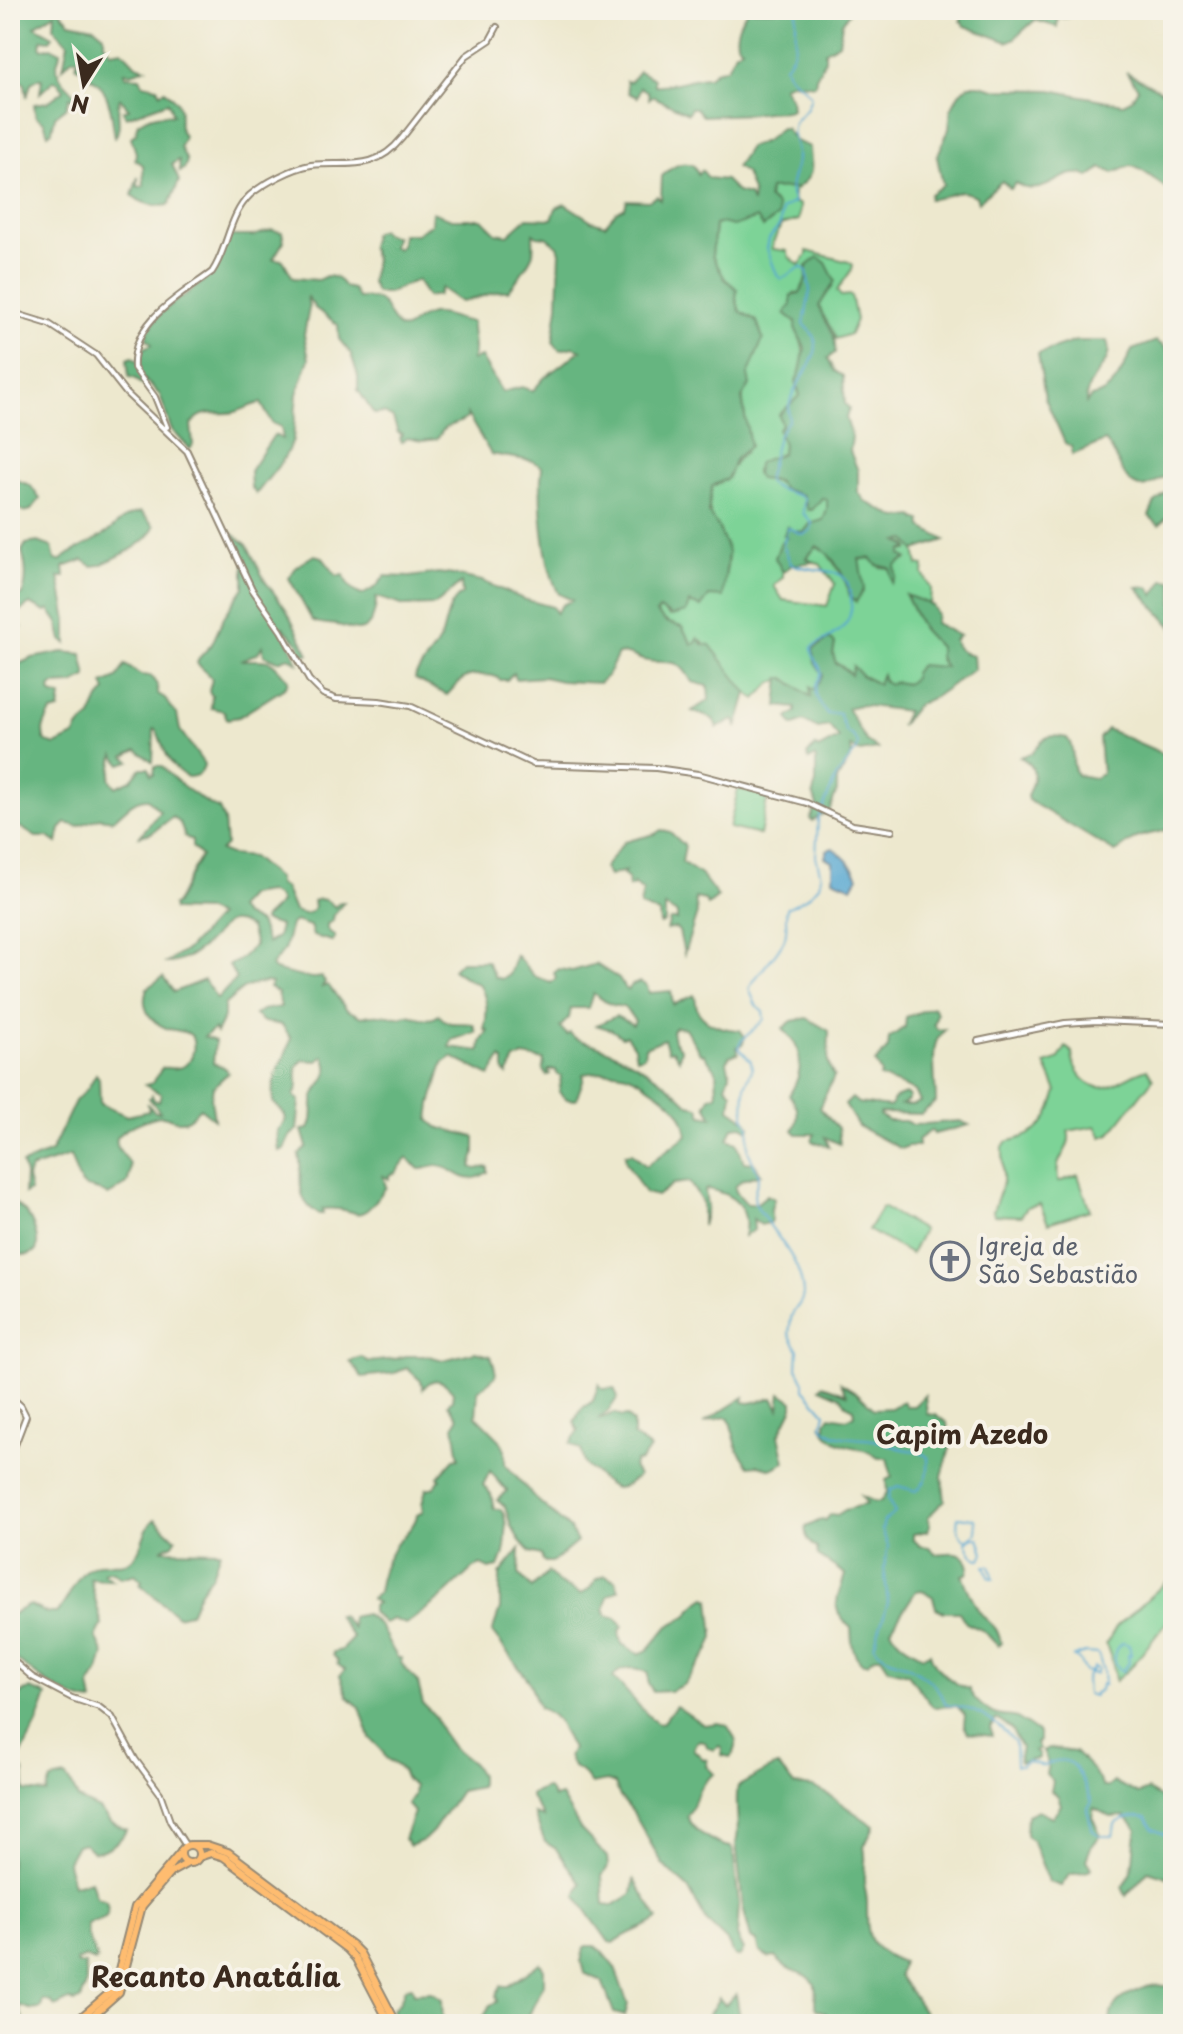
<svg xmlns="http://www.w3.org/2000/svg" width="1183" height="2034" font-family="'Playpen Sans',sans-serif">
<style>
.green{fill:#7dd397;stroke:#5c7e5a;stroke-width:2}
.forest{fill:#66b580;stroke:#50704f;stroke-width:2;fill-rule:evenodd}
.water{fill:#56a7d1;stroke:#486878;stroke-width:2}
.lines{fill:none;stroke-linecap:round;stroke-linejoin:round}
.stream{stroke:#56a7d1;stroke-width:2}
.tertiary-casing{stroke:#948976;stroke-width:8}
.primary-casing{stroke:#948976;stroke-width:10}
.tertiary{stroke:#fff;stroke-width:4}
.primary{stroke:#febc70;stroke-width:6}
.labels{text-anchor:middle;stroke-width:8;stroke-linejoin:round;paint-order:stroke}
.worship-label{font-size:24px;fill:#5b616d;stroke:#f7f3e8;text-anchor:start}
.neighbourhood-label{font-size:26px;font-weight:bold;fill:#3b2a1e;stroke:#f7f3e8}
.quarter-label{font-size:28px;font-weight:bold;fill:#3b2a1e;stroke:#f7f3e8}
</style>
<rect width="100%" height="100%" fill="#f7f3e8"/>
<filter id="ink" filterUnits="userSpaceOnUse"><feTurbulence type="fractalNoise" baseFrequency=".0125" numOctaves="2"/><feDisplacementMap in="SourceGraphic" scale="16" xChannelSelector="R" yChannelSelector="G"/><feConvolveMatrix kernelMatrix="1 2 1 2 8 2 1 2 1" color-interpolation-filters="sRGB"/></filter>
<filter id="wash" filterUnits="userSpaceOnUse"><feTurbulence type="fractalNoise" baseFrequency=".006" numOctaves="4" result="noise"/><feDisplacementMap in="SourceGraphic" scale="32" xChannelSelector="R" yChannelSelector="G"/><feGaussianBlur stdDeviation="1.8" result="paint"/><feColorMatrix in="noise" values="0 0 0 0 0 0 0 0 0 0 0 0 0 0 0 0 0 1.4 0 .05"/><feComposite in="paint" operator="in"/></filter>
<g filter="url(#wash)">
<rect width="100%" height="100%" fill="#ede8ce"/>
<g class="green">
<path d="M 788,187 L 797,188 L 793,193 L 794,202 L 800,205 L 799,220 L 781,225 L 773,243 L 773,249 L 787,251 L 789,257 L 799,265 L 807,255 L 807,251 L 849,262 L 853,265 L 852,269 L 837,291 L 841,296 L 851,295 L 856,320 L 850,334 L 836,339 C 831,326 823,318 819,306 L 833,285 L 823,261 L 817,258 L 806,270 L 807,277 L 800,293 L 794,293 L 791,305 L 785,313 L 796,322 L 795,328 C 808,350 803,361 796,386 L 800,395 L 779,415 L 782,425 L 779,434 L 783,444 L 782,453 L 757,464 L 759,478 C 773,480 791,488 803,495 L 805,505 L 812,510 L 822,498 L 827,500 L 827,510 L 824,520 L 810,524 L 804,532 L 794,531 L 784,535 L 787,537 L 781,542 L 775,558 L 783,572 L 783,577 L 774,586 L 783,600 L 827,606 L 835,584 L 819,563 L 807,560 L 815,545 L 827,553 L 858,598 L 863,592 L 858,560 L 871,558 L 880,567 L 890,568 L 892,581 L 896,577 L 895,565 L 906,560 L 901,555 L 902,551 L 908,550 L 908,545 L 898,542 L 907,540 L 915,549 L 918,565 L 924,566 L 923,574 L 931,588 L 930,604 L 906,596 L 922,629 L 939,647 L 940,660 L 945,667 L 918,667 L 914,678 L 907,684 L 895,682 L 888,684 L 881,676 L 878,684 L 862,676 L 853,666 L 854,674 L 851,675 L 840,664 L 836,664 L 833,654 L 835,643 L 818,666 L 823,675 L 811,699 L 785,678 L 771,683 L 756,699 L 744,691 L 716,653 L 701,640 L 692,644 C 682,623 670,627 656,614 L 660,609 L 669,616 L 687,609 L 688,603 L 698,606 L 709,596 L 721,592 C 724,578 731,561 726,547 C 717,518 703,520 712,486 C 732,481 729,462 745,452 C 749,434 744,418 743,400 C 742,389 756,349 763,339 L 757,321 L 740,311 L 736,299 L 737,289 L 725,279 L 712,256 L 715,225 C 728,219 742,226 757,218 L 763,227 L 770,220 L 774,202 L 768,198 L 769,188 Z"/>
<polygon points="738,789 768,795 760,835 729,828"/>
<path d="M 1066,1047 L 1072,1052 C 1072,1070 1089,1093 1110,1086 C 1123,1081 1133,1073 1147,1069 L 1153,1079 L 1110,1134 L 1102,1137 L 1096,1126 L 1068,1131 C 1072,1143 1064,1151 1059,1162 C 1056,1169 1058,1175 1058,1182 L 1078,1175 L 1090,1210 L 1048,1223 L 1040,1204 L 1027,1207 L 1021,1216 L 994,1215 L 993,1211 L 1003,1182 L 1003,1147 L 1006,1142 C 1040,1135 1048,1123 1057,1091 L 1045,1064 L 1058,1060 Z"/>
<polygon points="882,1207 923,1230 911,1254 868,1230"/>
<polygon points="1173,1576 1173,1614 1132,1666 1115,1681 1113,1664 1106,1644 1116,1627"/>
</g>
<g class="forest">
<path d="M 10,10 L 59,10 L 70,22 L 94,27 L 104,35 L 104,43 L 111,52 L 122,50 L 136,65 L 146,68 L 131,73 L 124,72 L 126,76 L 140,77 L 143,84 L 157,87 L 161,93 L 165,90 C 170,95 178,100 179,107 C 182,119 176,126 184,136 L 180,147 L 187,161 L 184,169 L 180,172 L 179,160 L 172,164 L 179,181 L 169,205 C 158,207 140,204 132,195 L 138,177 L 138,187 L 144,186 L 143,165 L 135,159 L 136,153 L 131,137 L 136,133 L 138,123 C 148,116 161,113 173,115 L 168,102 L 126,117 L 123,111 L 129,109 L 120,98 C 115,112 123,125 115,138 C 112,120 112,104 102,88 C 97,80 89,79 85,70 L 76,67 L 77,61 L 88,62 L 87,57 L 71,59 L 63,68 L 68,43 L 54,28 L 55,13 L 35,26 L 53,36 L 50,40 L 42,39 L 40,46 L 42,49 L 51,47 L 60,52 C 60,56 58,60 57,64 C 55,80 75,89 81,103 L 70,97 L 66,108 L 55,116 L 52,131 L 48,134 L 44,122 L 36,117 L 34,104 L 48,102 L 64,90 L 58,82 L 53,81 L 40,93 L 42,79 L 40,78 L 31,83 L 27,97 L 25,84 L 10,73 L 10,45 L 19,42 L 10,32 L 10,29 L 19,29 L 10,23 Z"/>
<path d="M 748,10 L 851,10 L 842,23 L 839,43 L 825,51 L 825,60 L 816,77 L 815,85 L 792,82 L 783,86 L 791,99 L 792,109 C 783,114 777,110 767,112 C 745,116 725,114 703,116 L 696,108 L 691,108 L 688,113 L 652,96 L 649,99 L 648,92 L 640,87 L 637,97 L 628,93 L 626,81 L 630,82 L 639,71 L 654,79 L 654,85 C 673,87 691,77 709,77 L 715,71 L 727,68 L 735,52 L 742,48 L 738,45 C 733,34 741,18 748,10 Z"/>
<polygon points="962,10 1088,10 1066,18 1058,17 1057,27 1035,20 1015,38 1007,42 965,26 961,21"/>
<path d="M 1126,72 L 1173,97 L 1173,194 C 1166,188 1139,166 1131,166 C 1126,167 1119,171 1113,173 L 1102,168 L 1089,177 C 1066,164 1051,193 1027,188 C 1023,188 1019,185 1015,183 L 1011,189 L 1002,181 L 978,202 L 976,196 C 971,195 967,192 962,192 C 950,192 940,200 929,199 L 930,194 L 943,185 L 937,157 L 949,129 L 951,109 L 959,94 L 969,85 L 980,85 L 995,89 L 1051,90 L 1123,104 L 1131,100 L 1138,88 Z"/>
<path d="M 781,128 L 785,128 L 795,141 L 810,147 C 810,166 818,173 797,188 L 769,189 L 768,198 L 777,206 L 778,216 L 763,227 L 757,218 L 733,226 L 720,223 L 715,225 L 712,256 L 725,279 L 737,289 L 736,299 L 740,311 L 757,322 L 763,339 L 748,375 L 750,385 L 742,398 L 750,446 L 736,458 L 727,479 L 712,486 L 708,512 L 719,528 L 728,552 L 723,597 L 709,596 L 701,607 L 689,603 L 686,612 L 672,616 L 660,609 L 656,613 L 666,622 L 682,627 L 692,644 L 696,643 L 698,638 L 703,644 L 710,645 L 747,693 L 737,728 L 736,721 L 733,720 L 717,728 L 713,719 L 692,711 L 709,700 L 708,686 L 692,682 C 676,653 669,666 643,660 C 634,657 628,652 618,654 L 607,676 L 599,683 L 561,681 L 543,677 L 515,679 L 513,673 L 507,680 L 500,680 C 493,674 490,676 481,675 C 462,674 459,683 447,695 L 415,679 L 416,674 C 424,662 437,648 442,635 C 446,621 448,603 462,594 L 461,583 L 435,605 L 405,606 L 376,597 C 376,609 373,629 358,630 C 351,630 344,626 337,625 C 328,623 319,625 312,620 L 289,578 L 297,566 L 314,555 L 322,557 L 337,576 L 344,575 C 346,584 353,592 362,595 L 376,587 L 385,576 L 410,577 L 438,573 L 454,575 L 482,581 L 523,599 L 553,607 L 556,613 L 562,605 L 572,600 L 559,594 C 543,563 538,501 542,467 L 533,461 L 491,454 L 467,414 L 467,418 C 460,423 454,424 447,427 C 442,429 440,435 437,439 L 422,441 L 407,438 L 402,442 L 400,439 L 402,434 L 398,433 L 393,418 L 384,413 L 374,414 L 358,390 L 358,376 L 351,354 L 339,339 L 338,325 L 315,308 L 307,296 L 309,308 L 304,335 L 309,359 L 297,394 L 293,440 L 283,460 L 256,494 L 251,487 L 250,471 L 274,435 L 283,439 L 281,427 L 272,423 L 261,403 C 252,404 244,410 235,412 C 218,416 203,407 191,425 L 193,445 L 190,449 L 171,429 L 160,395 L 144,379 L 145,387 L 134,378 L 129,377 L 127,359 L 132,357 L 139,362 L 143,349 L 152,344 L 146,338 C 156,305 188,298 209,276 C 218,267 223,248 229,236 L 253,236 L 272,230 L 282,232 L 284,241 L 273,259 L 283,260 L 293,278 L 318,280 L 326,276 C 336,276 340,280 345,287 L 353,289 L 358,298 C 390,295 381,310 399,328 L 406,329 C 435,303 441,317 472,322 C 471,335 477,348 472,360 L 481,357 L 502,392 L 522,387 L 533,391 L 544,378 L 581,350 L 574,347 L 560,350 L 553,342 L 558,306 L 560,252 L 558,246 L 547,237 L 537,236 L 533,233 C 533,239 534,247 533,253 C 532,259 513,286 508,291 C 498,289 476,300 461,302 L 441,288 L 438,295 L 427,297 L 417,280 L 388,293 L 376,293 L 371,282 L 375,260 L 370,246 L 374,232 L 382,230 L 383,233 L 396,237 L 392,246 L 397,249 L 401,245 L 402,234 L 416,234 L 431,224 L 432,212 L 452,219 L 482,219 L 496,233 L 508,235 L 527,218 L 552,219 L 556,208 L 565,204 L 592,221 L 605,225 L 616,212 L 625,207 L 627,200 L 648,201 L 657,196 L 661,200 L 662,176 C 671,168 682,159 694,166 L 698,174 L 702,170 L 708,178 L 725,180 L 737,192 L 749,195 L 752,203 L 753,194 L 745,173 L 736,167 L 749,147 L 765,141 Z"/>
<path d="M 818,257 L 826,263 L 835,281 L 819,306 C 825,324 837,332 835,353 L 828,358 L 835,371 L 843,376 L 845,404 L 849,408 L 846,418 L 852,437 L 850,451 L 858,471 L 858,492 L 866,502 L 897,518 L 914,516 L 916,520 L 921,520 L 922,527 L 945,540 L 915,550 L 907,540 L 898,541 L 909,548 L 902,551 L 901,555 L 907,558 L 895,566 L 896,577 L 892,583 L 890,568 L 877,565 L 871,558 L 859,559 L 864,589 L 856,602 L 850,597 C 846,578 835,556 817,546 L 806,558 L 813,562 L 792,565 L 783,572 L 775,558 L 781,542 L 787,537 L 784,535 L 787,526 L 794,531 L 804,532 L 810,524 L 823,520 L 827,510 L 827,500 L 822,498 L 812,510 L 808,510 L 803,495 L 783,489 L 777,481 L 759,479 L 756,474 L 757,464 C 765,458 773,458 782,453 L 783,444 L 778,429 L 782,425 L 779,415 L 800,395 L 796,381 L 800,372 L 805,348 L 795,328 L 796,322 L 785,313 L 791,305 L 791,295 L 800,293 L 807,277 L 807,266 Z"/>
<path d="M 1076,341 L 1107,341 C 1116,366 1085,374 1086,403 L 1091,397 C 1114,394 1123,369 1132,350 L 1156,341 L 1165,347 L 1173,359 L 1173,471 L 1171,473 C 1164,477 1154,484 1147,486 C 1123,493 1118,452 1105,441 L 1072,455 L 1072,447 L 1065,443 L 1045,398 L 1038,354 Z"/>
<polygon points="10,474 16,480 30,485 40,499 31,510 24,512 10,502"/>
<path d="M 1173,475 C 1173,496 1176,512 1159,525 L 1149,516 L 1155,502 L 1167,492 L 1167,482 Z"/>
<path d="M 141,512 L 154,526 C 149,545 116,557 100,565 L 92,566 L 83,560 L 64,567 L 65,577 L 59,577 L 67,621 L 67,644 L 62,640 L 58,623 L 49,610 L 46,612 L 30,604 L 13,616 L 16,623 L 22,627 L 10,638 L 12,598 L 22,595 C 28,581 26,565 22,551 L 26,544 L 38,542 L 52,547 L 55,560 L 60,561 C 73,548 95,543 109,531 C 120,522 125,515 141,512 Z"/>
<path d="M 232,533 L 247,545 L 265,581 L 286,609 L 309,654 L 301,655 L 299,644 L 282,626 L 298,663 L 289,657 L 278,661 L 264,655 L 262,646 L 258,653 L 241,660 C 271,661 268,655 288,680 L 286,687 L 239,717 L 227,719 L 224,711 L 211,708 L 212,696 L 209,691 L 212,679 L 197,663 L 199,658 L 212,644 L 224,617 L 244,587 L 244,560 Z"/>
<polygon points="1164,580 1173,581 1173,628 1137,587 1149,587 1154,595"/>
<path d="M 906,595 L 932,605 L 937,615 L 935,623 L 959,636 L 954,640 C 956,650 963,654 973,656 L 974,669 L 936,696 L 917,705 L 900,726 L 907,711 L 860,705 L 847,708 L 867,742 L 878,749 L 860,752 L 851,747 L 852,755 L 837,780 L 837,791 L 829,811 L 812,821 L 810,819 L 817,806 L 813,793 L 816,783 L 816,759 L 814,757 L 809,760 L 807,755 L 815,746 L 818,749 L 839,738 L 829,726 L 818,728 L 803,721 L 793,726 L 788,718 L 796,712 L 796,708 L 777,706 L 780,678 L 785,678 L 811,697 L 810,687 L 814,690 L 823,675 L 815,662 L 813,649 L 829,639 L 835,643 L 833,654 L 836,664 L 839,664 L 851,675 L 853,666 L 862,676 L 878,684 L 882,674 L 884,681 L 889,684 L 895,682 L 906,684 L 914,678 L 914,673 L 920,665 L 945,667 L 939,657 L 939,647 L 922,629 Z"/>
<path d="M 63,652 L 82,654 L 87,677 L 73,684 L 53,685 L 50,688 L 51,694 L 61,697 L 59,710 L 51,712 C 46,721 39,731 46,742 L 56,745 L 74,736 L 79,727 L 91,717 L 99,699 L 106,691 L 103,684 L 117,678 L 125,665 L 141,675 L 151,676 L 157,685 L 158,694 C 169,699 169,709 177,714 L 180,730 L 204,764 C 203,774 196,777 187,777 C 168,766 165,751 157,731 L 154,729 L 153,762 L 137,750 L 125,756 L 130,761 L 121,764 L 114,755 L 110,779 L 116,787 L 131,780 L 141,768 L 149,768 L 151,775 L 154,774 L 155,766 L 162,766 C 173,780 203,802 219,809 L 224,820 L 226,845 L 220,851 L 230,855 L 252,857 L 278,879 L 278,885 L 284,887 L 294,911 L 304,914 L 311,912 L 314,907 L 313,901 C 322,897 328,900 335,907 L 340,902 L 344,902 L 332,917 L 333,921 L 327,924 L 327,929 L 335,937 L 332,941 L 313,936 L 310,926 L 295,921 L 291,924 L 284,950 L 271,966 L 274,970 C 288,973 309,981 321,977 L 325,982 L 322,987 L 328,985 L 347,1010 L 362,1017 C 378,1012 386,1017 401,1017 C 403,1017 405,1015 407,1015 C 419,1016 428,1023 439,1015 C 449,1028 459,1021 473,1024 L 476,1032 L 452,1040 L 450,1047 L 480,1051 L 481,1042 L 488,1030 L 484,1030 C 488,1013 488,999 479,984 L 470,981 L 453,969 L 461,961 L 487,961 L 495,977 L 501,979 L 509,975 L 516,955 L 534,976 L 551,983 L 556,978 L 554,973 L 559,969 L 572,971 L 596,964 L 619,979 L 625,989 L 628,990 L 632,985 L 640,982 L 647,986 L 649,993 L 671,991 L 673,1005 L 694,995 C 697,1001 695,1008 699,1013 C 707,1025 726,1030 740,1030 L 745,1037 L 742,1045 L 737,1047 L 738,1053 L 729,1056 L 727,1062 L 730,1074 L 726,1086 L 732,1092 L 730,1109 L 747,1121 L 750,1127 L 749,1130 L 742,1126 L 733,1127 L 728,1139 L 737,1143 L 744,1162 L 754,1163 L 761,1174 L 742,1180 L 735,1187 L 736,1192 L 747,1204 L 756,1204 L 767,1195 L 774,1199 L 771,1209 L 771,1222 L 761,1225 L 753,1219 L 754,1230 L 744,1236 C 751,1207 733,1194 708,1189 L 705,1190 L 707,1206 L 702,1226 L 702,1202 L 689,1182 L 673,1184 L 657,1196 L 645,1193 L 626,1162 L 625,1154 L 632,1153 L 646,1166 L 687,1135 C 684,1114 676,1106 660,1094 C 628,1071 623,1069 583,1074 L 584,1078 L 576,1100 L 566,1099 L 559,1092 L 561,1076 L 557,1075 L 556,1070 L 548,1070 L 550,1074 L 547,1075 L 543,1070 L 544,1060 L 524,1056 L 515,1060 L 507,1075 L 504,1071 L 504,1061 L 501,1058 L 490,1076 L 452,1057 L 443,1063 L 431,1104 L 429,1120 L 437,1127 L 475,1137 L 475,1153 L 471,1167 L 476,1169 L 488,1167 L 488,1172 C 462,1189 459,1168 438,1166 C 432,1165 425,1170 419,1169 L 407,1158 L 395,1173 L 389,1175 L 389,1179 L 383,1176 L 386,1187 C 354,1233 361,1204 322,1209 L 323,1214 L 319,1214 C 292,1199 304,1176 299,1155 L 307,1147 L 302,1130 L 309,1129 C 315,1119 311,1109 314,1097 C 319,1080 334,1078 324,1056 L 318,1061 L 303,1060 L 296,1068 L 298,1086 L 294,1096 L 300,1101 L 297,1130 L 290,1136 L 284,1149 L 279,1151 L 277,1131 C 293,1117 284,1114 273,1102 C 271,1071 284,1065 291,1038 L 282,1025 L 264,1022 L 255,1015 L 262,1010 L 281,1007 L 278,993 L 269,987 L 272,983 L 268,982 C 241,986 244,988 224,1005 L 224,1017 L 216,1033 L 214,1029 L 204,1037 L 215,1041 L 213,1063 L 224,1067 L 228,1073 L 213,1087 L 211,1099 L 214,1119 L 200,1108 C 195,1112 192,1118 186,1120 C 175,1124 171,1116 162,1116 C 153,1116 120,1129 117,1138 C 114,1150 127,1156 130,1165 C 131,1171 129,1178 127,1184 L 108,1195 C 99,1188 89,1189 84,1186 C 76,1180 74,1164 70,1156 L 30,1169 L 27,1178 L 30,1191 L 24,1194 L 25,1175 L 22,1164 L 51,1152 L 75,1101 L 88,1088 L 96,1074 L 99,1078 L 100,1104 L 127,1116 L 149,1111 L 148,1105 L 155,1112 L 160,1112 L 149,1098 L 152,1095 L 154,1100 L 159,1102 L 161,1094 L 145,1085 L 153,1083 L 162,1068 C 167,1067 172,1069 177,1068 C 192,1067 197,1047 191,1035 C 182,1030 175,1031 166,1028 C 147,1020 141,1005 147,988 L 163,977 L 174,992 L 204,980 L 217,999 L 236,979 L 229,965 L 238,961 L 255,945 L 250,928 C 225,913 223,928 207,943 C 197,953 179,964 166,963 L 189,948 L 218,916 L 207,911 L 173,910 L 172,905 L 175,905 C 183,891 191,870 201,856 L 192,847 L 192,840 L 185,837 L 180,823 L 173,817 L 151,833 L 140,836 L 160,811 L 148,799 C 133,798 124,812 113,820 L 99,818 L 78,826 L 66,823 L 60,829 L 57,843 L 48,837 L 36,837 L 20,827 L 10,829 L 10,668 L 32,658 ZM 268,892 L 277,897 L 280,903 L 264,918 L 264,921 L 280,926 L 277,937 L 267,943 L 259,923 L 243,915 L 237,908 L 249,895 ZM 593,993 C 601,998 611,1008 623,1006 L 635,1021 L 633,1025 L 616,1016 L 596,1025 L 612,1030 L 622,1037 L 626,1035 L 634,1047 L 636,1058 L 644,1056 L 645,1047 L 664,1039 L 668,1051 L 673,1050 L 679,1059 L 681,1049 L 674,1041 L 672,1031 L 675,1027 L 685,1028 L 700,1053 L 704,1054 L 716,1070 L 717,1095 L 710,1097 L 706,1105 L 713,1117 L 702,1115 L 699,1107 L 689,1105 C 664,1079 631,1059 598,1046 C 589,1042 575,1041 570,1033 L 567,1035 L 560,1027 L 569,1018 L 571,1008 L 588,1008 Z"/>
<path d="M 1107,729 L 1173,758 L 1173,826 C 1163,834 1150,832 1139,837 C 1130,840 1124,848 1115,852 L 1028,800 L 1027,796 C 1034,779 1040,767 1020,757 L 1032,753 C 1044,738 1046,733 1067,738 C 1076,749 1070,764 1077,775 L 1095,778 L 1102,774 L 1099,738 Z"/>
<polygon points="661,830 670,832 685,846 682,862 702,876 718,897 708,905 705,900 695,898 697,913 684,954 679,931 675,928 667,930 670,920 677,920 677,914 665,907 665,922 660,924 659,913 640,906 643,891 633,883 633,887 629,887 628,879 623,874 625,871 609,876 604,868 624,842 655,834"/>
<path d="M 933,1007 L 937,1013 L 934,1025 L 938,1030 L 945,1029 C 943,1033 939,1036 937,1040 C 931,1052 936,1088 936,1102 L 921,1114 L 880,1113 L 879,1115 L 889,1121 L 905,1121 L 913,1125 L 960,1121 L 969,1125 L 934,1134 L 931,1130 L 918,1140 L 918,1146 L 908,1146 L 901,1149 L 858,1126 L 845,1105 L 852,1098 L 858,1103 L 890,1107 L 895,1098 L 905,1094 L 909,1096 L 909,1100 L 901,1105 L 913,1105 L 920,1102 L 915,1091 L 880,1077 L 881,1073 L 875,1063 L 888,1048 L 889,1038 L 905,1027 L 906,1017 Z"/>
<path d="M 807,1018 L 829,1031 L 828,1063 L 834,1077 L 819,1108 L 838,1128 L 840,1144 L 825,1137 L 829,1146 L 813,1142 L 812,1140 L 815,1134 L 797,1134 L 793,1130 C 800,1118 799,1105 789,1095 C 801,1077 803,1062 795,1043 C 792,1036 786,1034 783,1028 L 792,1021 Z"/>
<path d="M 10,1198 C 14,1205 20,1206 25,1212 C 33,1221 40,1240 36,1251 L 28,1255 L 10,1254 Z"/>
<path d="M 475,1352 L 491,1356 C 499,1381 498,1373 478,1391 L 476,1416 L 500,1440 L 505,1450 L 505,1464 L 535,1498 L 570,1529 L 577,1542 L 553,1562 L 543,1562 L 541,1555 L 530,1552 L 520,1541 L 511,1526 L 505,1506 L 497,1500 L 507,1491 L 490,1471 L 483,1485 L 491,1494 L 494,1509 L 501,1509 C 509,1520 507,1556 498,1567 L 489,1569 L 481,1565 L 472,1569 L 440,1599 L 406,1624 L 393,1619 L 384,1623 L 372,1612 L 372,1606 L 377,1603 L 371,1599 L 378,1592 C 380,1577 386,1560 394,1547 C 401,1537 415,1527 417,1515 L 423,1512 L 422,1504 L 426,1489 L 435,1487 L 440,1479 L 438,1477 L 454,1459 L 459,1458 L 454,1425 L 458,1418 L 448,1404 L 452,1400 L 453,1392 C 444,1380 433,1375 423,1389 L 421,1381 L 407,1368 L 395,1373 L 362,1377 L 350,1361 L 361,1357 L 369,1362 L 395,1359 L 405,1356 L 429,1356 L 443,1360 Z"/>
<path d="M 841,1383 L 856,1392 L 874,1409 L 891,1408 L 903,1401 L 906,1406 L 914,1406 L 925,1395 L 927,1414 L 936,1415 L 947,1423 L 950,1448 L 942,1476 L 945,1500 L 928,1517 L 930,1526 L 927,1531 L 913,1534 L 913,1539 L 920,1546 L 929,1547 L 936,1554 C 952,1553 964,1548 969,1567 L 967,1574 L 962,1575 C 967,1587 972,1600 979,1611 C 990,1627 996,1621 1001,1643 L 998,1646 L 984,1631 L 966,1623 L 959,1612 L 944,1612 L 936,1608 L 933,1597 L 922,1590 L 916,1591 L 891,1629 C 897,1643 910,1649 923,1656 L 930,1653 C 934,1669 953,1684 969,1689 C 972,1698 988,1713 998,1715 C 1004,1717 1012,1716 1017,1718 C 1024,1722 1032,1728 1039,1733 L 1039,1740 L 1036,1743 L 1039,1749 L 1034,1751 L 1039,1755 L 1039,1759 L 1020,1762 L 1019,1757 L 1021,1747 L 1012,1730 L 997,1719 L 990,1727 L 992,1736 L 968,1733 L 964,1725 L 965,1715 L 957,1706 L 933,1707 L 908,1674 L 889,1669 L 881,1657 L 874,1657 L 867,1663 L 862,1663 C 851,1653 852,1642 851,1628 C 827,1607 839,1599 845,1574 L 818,1556 L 817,1548 C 809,1543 804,1535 806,1527 L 823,1519 L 825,1521 L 831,1514 L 837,1515 L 845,1510 L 867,1504 L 861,1496 L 875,1502 L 881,1501 L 887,1492 L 886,1480 L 892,1477 L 887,1458 L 878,1458 C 859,1442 835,1452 822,1426 L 826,1428 L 826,1422 L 830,1416 L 847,1419 L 855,1415 L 854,1409 L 846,1405 L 841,1397 L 820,1388 L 823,1385 L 847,1394 Z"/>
<path d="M 599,1384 L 603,1389 L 614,1388 L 618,1397 L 609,1410 L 598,1419 L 615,1413 L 622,1417 L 627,1416 L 633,1423 L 633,1436 L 650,1448 L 641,1461 L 635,1462 L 633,1467 L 638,1476 C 618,1495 612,1490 594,1472 C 591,1470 585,1466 584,1463 C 582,1459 582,1454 581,1450 L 570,1443 L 579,1431 L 574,1422 L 581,1409 L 593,1401 Z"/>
<polygon points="781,1393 793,1401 793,1407 779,1435 785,1462 772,1469 759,1465 749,1466 738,1450 729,1418 725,1417 703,1423 744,1397 743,1402 750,1403 773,1398 779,1409"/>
<path d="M 155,1519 L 176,1539 L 173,1544 L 161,1550 L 220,1551 L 212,1575 L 200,1591 L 190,1613 L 177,1616 L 140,1584 L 142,1581 L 135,1574 L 121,1578 C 116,1574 109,1567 103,1574 L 112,1580 L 90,1579 L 102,1625 L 96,1637 L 104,1654 L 99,1671 L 90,1686 L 93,1702 C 66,1700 32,1673 11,1655 L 10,1615 L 29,1605 L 47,1613 L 56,1613 C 71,1600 74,1573 94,1565 C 107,1560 124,1570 135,1556 C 144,1545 143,1528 155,1519 Z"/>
<path d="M 520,1549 L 519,1574 L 532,1588 L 548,1572 L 559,1583 L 581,1594 L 590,1588 L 596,1580 L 605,1575 L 615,1580 L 619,1590 L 608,1596 L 604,1610 L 607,1616 L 616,1618 L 623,1626 L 619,1633 L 622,1644 L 639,1654 L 648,1650 L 668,1626 L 687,1616 L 697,1603 L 706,1597 L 710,1599 L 714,1637 L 709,1650 L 683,1685 L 670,1691 L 653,1692 L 648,1683 L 648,1674 C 637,1665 618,1667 613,1678 C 629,1691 640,1711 658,1724 L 662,1723 L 676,1706 L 704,1725 L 718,1723 L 727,1725 C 734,1736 742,1746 730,1757 L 721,1755 L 722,1748 L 719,1746 L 714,1750 L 708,1748 L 705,1742 L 700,1740 L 696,1742 L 693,1749 L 703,1759 L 707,1760 L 706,1766 L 714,1774 C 694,1787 699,1800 687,1816 C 691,1830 717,1846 731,1847 L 733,1851 L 739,1904 L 737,1936 L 744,1950 L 739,1957 L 735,1956 L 727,1941 L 707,1922 L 688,1888 L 663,1865 L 633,1812 L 620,1797 L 615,1784 L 607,1781 L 591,1784 L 581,1771 L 573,1767 L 568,1756 L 572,1749 C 562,1732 560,1715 539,1708 L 529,1681 L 492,1632 L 500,1609 L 500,1574 Z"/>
<path d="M 365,1614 C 384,1624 386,1642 398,1658 L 402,1658 L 401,1663 L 418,1683 L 423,1704 L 435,1716 L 441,1731 L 453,1748 L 473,1764 L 480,1775 L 480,1787 L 460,1791 L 433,1831 L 424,1840 L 410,1846 L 404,1839 L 414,1812 L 407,1804 L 413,1795 L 414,1786 L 406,1780 L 402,1770 L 386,1758 L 381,1749 L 370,1738 L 360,1707 L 348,1697 L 340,1675 L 345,1670 L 337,1664 L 338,1661 L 333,1655 L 333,1652 L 341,1650 L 353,1638 L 337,1615 L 341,1615 L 352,1628 L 351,1617 Z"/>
<path d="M 30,1689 L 47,1695 L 37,1724 L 17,1763 L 24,1771 L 25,1791 L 46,1793 L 51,1780 L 65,1777 L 72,1785 L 78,1799 L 99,1809 L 110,1822 L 126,1830 C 121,1842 106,1851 93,1852 L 84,1843 L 77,1845 L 67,1863 L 73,1885 L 91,1881 L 96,1897 L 106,1901 C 113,1922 99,1918 87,1924 L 87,1934 L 97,1959 L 95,1961 L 85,1957 L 76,1961 L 77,1965 L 85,1964 L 86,1984 L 81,2000 L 75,2002 L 69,2000 L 55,2007 L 51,2002 L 43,2000 L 41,2008 C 31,2012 27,2007 18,2005 L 25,2024 L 10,2024 L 10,1734 L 12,1729 L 10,1704 L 24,1691 Z"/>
<path d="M 1048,1748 L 1075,1752 L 1094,1771 L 1103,1787 L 1108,1787 L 1114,1782 L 1138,1794 L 1148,1790 L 1173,1805 L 1173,1879 L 1148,1871 L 1126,1896 L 1122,1887 C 1138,1869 1131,1851 1137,1830 L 1125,1816 L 1111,1817 L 1094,1808 L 1092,1817 L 1101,1835 L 1091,1847 L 1086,1860 L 1091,1868 L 1088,1871 L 1069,1875 L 1061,1886 L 1049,1882 L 1032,1840 L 1026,1836 L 1027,1815 L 1038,1810 L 1052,1817 L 1061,1805 L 1058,1796 L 1051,1791 L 1053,1781 L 1046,1774 L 1048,1764 L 1043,1751 Z"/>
<path d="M 778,1766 L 794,1785 L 813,1787 L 826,1793 L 874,1826 L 864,1847 C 867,1859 864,1866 864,1878 C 864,1887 867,1895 867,1903 C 867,1936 867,1949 902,1962 L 899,1975 L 926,2015 L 928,2024 L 831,2022 L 825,2016 L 826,2013 L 816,2009 C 813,2001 818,1990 814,1983 C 805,1968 789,1976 776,1957 L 770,1958 L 760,1952 L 757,1941 L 751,1938 L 743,1907 L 736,1843 C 741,1828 734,1804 738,1786 C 752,1780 763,1770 778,1766 Z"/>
<path d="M 546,1788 L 551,1792 L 553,1798 L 561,1796 L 581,1830 L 607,1857 L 608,1867 L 602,1876 L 604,1905 L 612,1906 L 632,1894 L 634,1880 L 658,1919 C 644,1929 628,1931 614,1943 L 609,1942 L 576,1896 L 581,1883 L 556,1849 L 545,1842 L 534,1814 L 543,1817 L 531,1797 L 531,1794 Z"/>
<polygon points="587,1946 595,1946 602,1952 615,1968 628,2004 625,2016 614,2013 602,1981 584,1973 581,1962 584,1948"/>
<polygon points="540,1963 544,1969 544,1984 529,2015 514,2024 479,2024 490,2005 497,2002 496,1995 501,1986 508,1986"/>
<path d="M 1156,1985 L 1173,1987 L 1173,2024 L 1114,2024 L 1111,2022 C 1107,2001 1138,1988 1156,1985 Z"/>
<polygon points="412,1987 414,1993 431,1992 442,1999 443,2024 397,2024 392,2010 400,2002 405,1988"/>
<polygon points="736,1994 741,2024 703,2024 719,1998 725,2005"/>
</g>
<path class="water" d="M 833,848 C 844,857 852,864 858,877 L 852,887 L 833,879 L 833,862 L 825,857 L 827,850 Z"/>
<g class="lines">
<g class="stream">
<path d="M 797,10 C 794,29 800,50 785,66 C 789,82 803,83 811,96 C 806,115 804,109 795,122 C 789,132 796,143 797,153 C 799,171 784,184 794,202 L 782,209 L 780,225 L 769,239 L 767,249 L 777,275 L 781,279 L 801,267 L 807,271 L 810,291 L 804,324 C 840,356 782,381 789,419 L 778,436 L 767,481 C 775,492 792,491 804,498 L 803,513 L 812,523 L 811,530 C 800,539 798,530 788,528 L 783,545 L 791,564 C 805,570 831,569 841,575 C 849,580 849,589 851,597 C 855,627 835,634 812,647 C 811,658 819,662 821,671 C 822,678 819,677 817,683 C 812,695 821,705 827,714 L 839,713 L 846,732 L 853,736 L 858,743 L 857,750 L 836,777 L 818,820 L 816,856 L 821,876 L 819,885 L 808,897 L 787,908 C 784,919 789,928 784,940 C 775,958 758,971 749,989 L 756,1005 L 763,1011 L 764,1020 L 741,1041 L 739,1048 L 751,1061 L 752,1070 L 745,1086 L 744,1116 L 749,1126 L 748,1151 L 759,1175 L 754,1194 L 755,1203 C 771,1233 801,1256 803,1293 C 803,1304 795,1307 792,1315 C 790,1321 790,1328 789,1334 L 798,1350 L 797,1368 L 804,1382 L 804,1389 L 825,1413 L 822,1426 C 837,1442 859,1436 878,1441 C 887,1443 894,1447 903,1449 C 913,1451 921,1451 928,1457 C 929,1472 928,1482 916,1491 L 898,1486 L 890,1490 L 888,1500 L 895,1513 L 884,1521 L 882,1530 L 888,1546 L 884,1567 L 888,1603 L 874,1646 C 883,1659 894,1659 906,1665 C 924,1675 940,1686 946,1705 C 973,1706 997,1722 1015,1742 L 1016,1766 L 1021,1766 L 1027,1761 L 1044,1766 C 1076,1748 1080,1778 1092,1801 L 1087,1810 L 1093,1831 L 1101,1836 L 1113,1836 L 1115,1824 C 1126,1817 1133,1815 1146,1818 L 1153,1829 L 1173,1838"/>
<path d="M 958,1517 L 975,1519 L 977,1533 L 966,1540 C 958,1535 956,1528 958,1517 Z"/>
<path d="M 973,1538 L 979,1538 L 984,1553 L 981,1559 C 972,1559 969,1549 966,1542 Z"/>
<polygon points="985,1566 990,1566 994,1579 989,1577"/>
<path d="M 1122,1643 L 1129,1645 L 1131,1655 L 1128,1655 L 1129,1663 L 1122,1671 C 1111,1662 1113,1649 1122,1643 Z"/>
<polygon points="1085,1653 1098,1654 1103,1670 1104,1685 1101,1684 1100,1691 1094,1693 1094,1696 1087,1694 1086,1679 1089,1673 1096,1674 1098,1669 1094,1667 1092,1671 1085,1672 1079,1660 1074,1657"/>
</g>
</g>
</g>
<g filter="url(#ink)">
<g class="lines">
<g class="tertiary-casing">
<g id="tertiary">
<polyline points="10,312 49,324 96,355 126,393 187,451 252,589 281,631 309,680 323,694 336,699 379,701 410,706 533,764 656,768 698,774 807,803 853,825 892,831"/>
<path d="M 167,427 L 155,397 L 134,368 C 131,321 180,296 212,272 C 228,249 228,216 250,195 C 264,183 293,168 311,165 C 347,161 374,173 402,138 L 466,56 L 490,40 L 497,27"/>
<polyline points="978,1041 1065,1023 1097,1021 1173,1024"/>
<polyline points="10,1396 21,1406 26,1416 10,1458"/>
<polyline points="10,1658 32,1677 72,1698 99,1707 112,1717 135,1759 160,1793 170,1821 186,1846"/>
</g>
</g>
<g class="primary-casing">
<g id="primary">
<circle cx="190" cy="1854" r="9"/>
<polyline points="192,1845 207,1845 228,1852 352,1945 360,1953 397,2024"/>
<polyline points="199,1857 211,1853 224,1857 347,1949 356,1959 390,2024"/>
<polyline points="73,2024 114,1989 135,1907 181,1852"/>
<polyline points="83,2024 119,1992 142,1906 170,1873 188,1863"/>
</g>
</g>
<use href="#tertiary" class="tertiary"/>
<use href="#primary" class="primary"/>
</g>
</g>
<defs>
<g id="church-ring" transform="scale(2)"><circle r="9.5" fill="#f7f3e8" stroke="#6b7280" stroke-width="1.5"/><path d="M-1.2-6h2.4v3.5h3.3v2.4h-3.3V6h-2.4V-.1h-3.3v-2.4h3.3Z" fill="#6b7280"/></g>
</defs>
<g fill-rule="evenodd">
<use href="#church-ring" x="950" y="1261"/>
</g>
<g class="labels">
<g class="worship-label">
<text x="978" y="1255">Igreja de<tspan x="978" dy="28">São Sebastião</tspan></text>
</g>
<g class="neighbourhood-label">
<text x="962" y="1444">Capim Azedo</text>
</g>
<g class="quarter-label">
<text x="216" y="1987">Recanto Anatália</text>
</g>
</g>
<rect width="1183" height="2034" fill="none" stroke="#f7f3e8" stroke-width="40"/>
<g transform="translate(84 84) rotate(191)" stroke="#f7f3e8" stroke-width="6" paint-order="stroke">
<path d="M0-6L14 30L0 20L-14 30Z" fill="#3b2a1e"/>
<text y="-12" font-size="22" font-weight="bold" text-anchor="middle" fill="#3b2a1e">N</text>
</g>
</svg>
